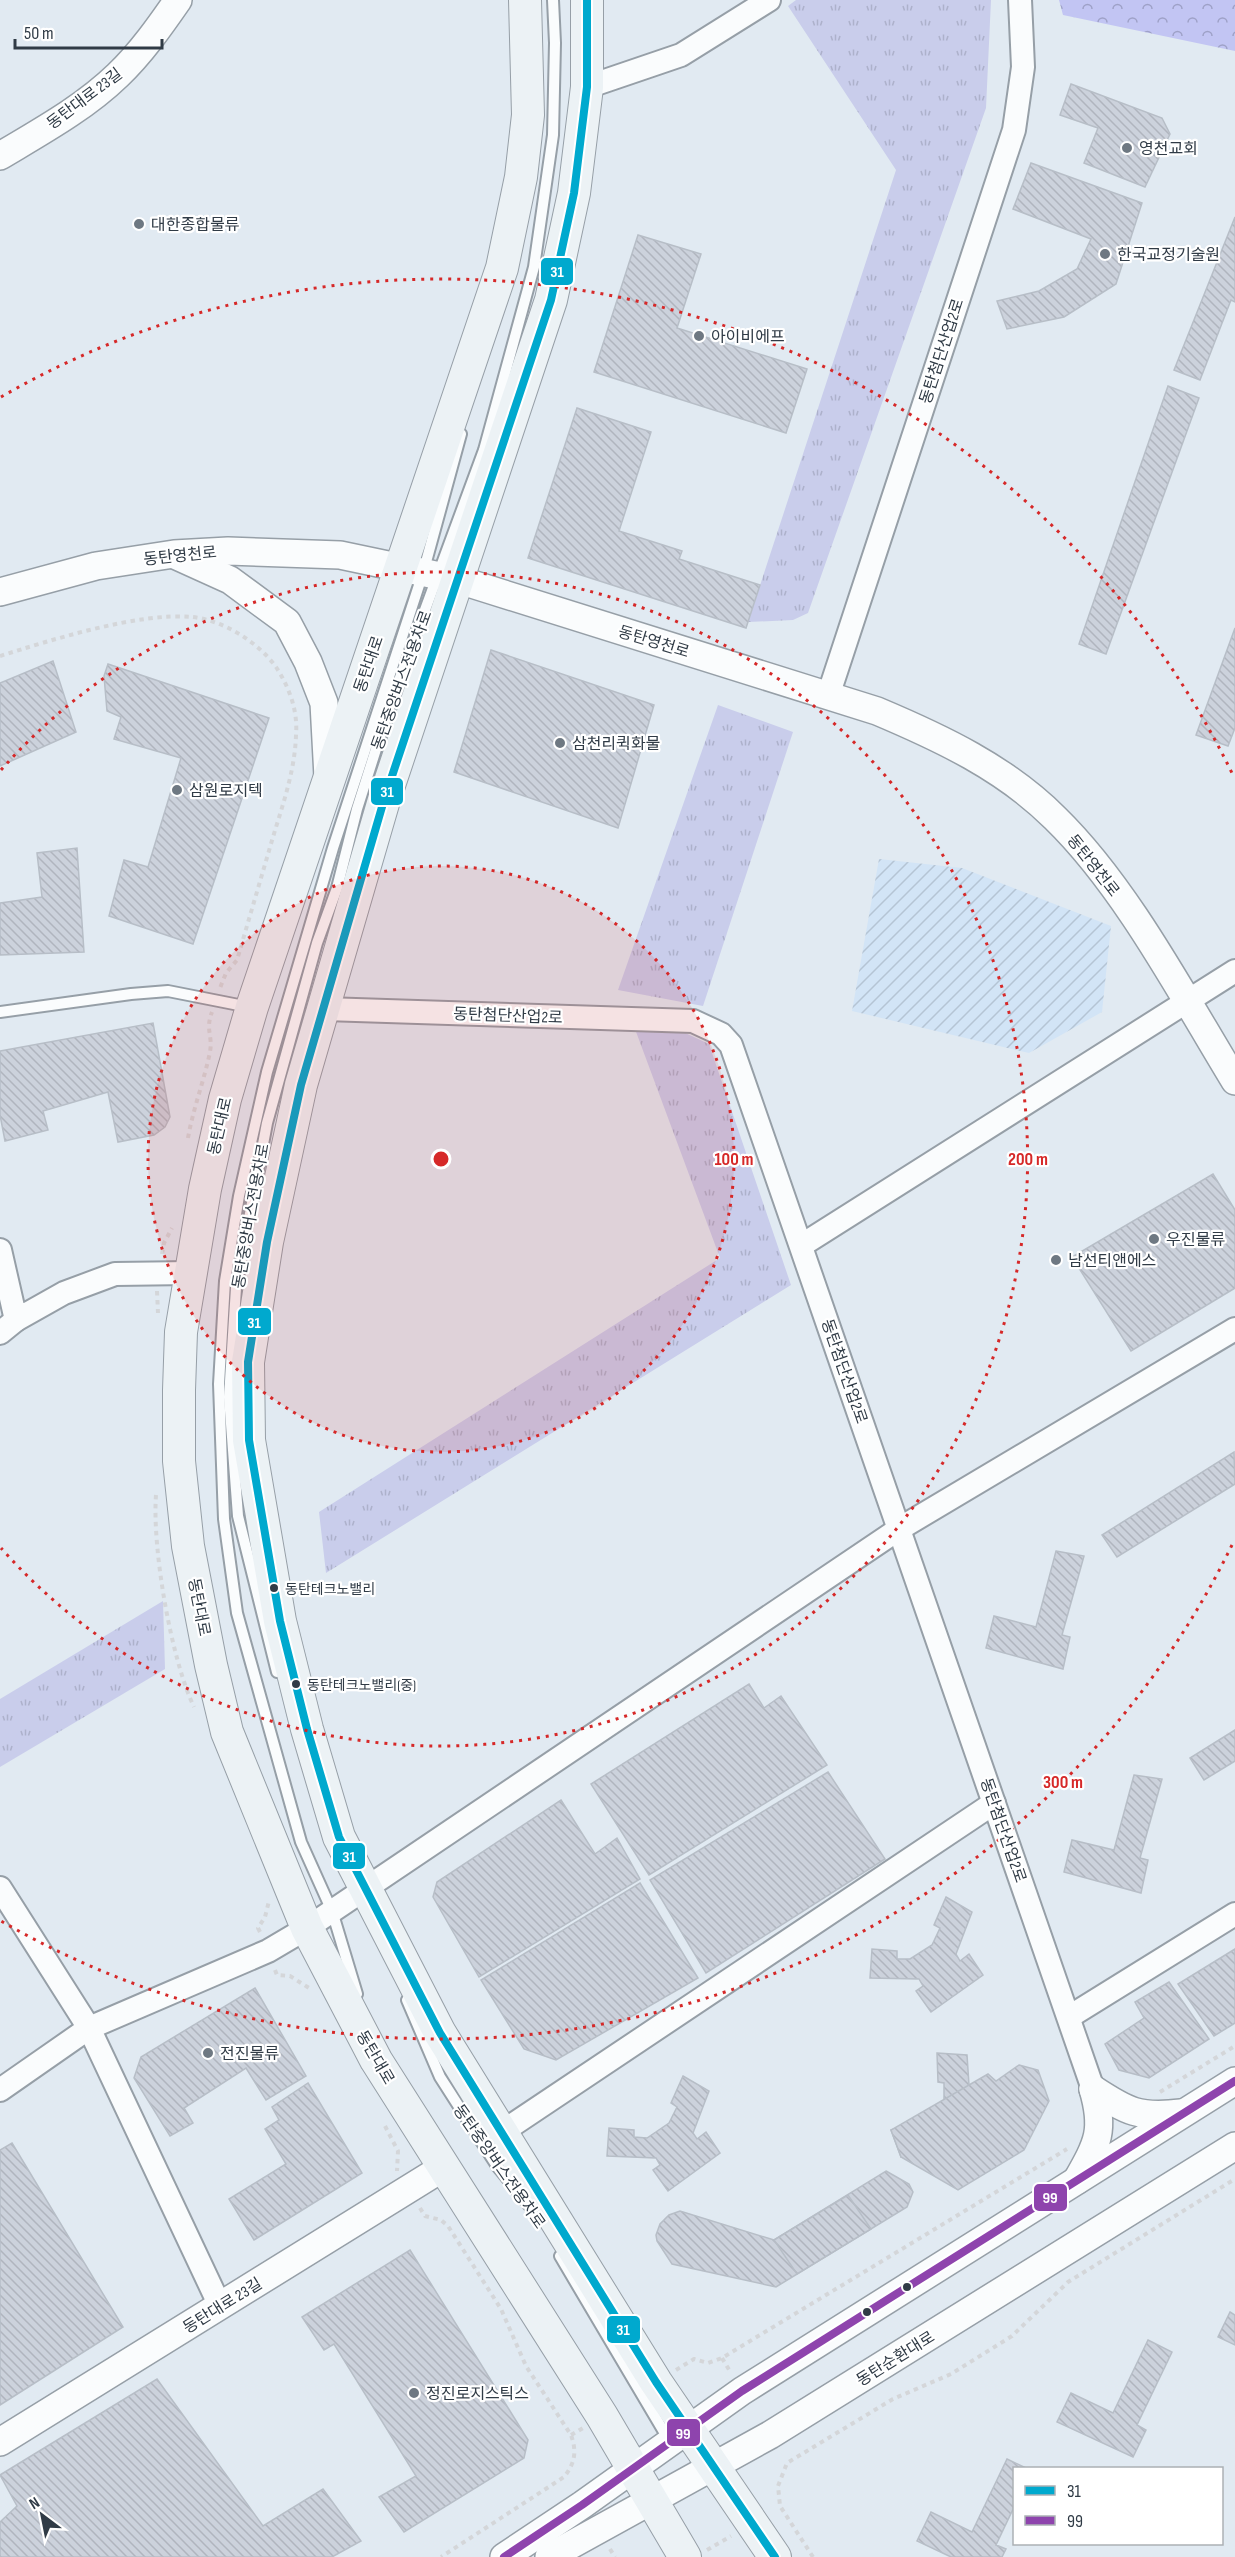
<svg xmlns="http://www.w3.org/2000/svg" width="1235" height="2557" font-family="'Sofia Sans Condensed','Noto Sans KR',sans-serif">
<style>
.industrial{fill:url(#industrial-furrows)}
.grass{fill:url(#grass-tufts)}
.forest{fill:url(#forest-crowns)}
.building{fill:url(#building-back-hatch);stroke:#b7bec7;stroke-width:1.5}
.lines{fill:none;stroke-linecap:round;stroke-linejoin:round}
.service-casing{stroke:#969fa7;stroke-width:14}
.minor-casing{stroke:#969fa7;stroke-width:26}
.tertiary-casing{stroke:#969fa7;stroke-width:30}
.secondary-casing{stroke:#969fa7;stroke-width:34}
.path{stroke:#d4d6d9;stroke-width:4;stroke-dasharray:4.5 4.5;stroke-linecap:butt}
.service{stroke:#fafcfd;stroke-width:10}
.minor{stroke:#fafcfd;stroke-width:22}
.tertiary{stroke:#fafcfd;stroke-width:27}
.secondary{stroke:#ecf2f5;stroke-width:32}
.bus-1-casing{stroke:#fff;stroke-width:12}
.bus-2-casing{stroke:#fff;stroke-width:12}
.bus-1{stroke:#00a9ce;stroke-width:8}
.bus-2{stroke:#8e44ad;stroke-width:8}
.ring{fill:none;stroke:#d62828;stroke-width:3;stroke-dasharray:3 6}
.poi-dot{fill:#6e7882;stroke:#fff;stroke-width:2}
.bus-dot{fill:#303b46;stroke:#fff;stroke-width:2}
.labels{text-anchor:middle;stroke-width:4.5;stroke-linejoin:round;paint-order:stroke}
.bus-label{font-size:14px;fill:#303b46;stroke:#fff;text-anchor:start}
.street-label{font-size:16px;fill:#303b46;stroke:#fff}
.poi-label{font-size:16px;fill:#303b46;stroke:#fff;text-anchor:start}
.centre{fill:#d62828;stroke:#fff;stroke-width:3}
.ring-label{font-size:18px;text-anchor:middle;font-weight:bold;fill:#d62828;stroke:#fff;stroke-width:4.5;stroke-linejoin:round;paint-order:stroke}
.line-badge{stroke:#fff;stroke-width:2}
.badge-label{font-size:16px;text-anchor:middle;font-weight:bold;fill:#fff}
</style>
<defs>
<pattern id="industrial-furrows" width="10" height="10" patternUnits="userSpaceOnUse" patternTransform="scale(1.5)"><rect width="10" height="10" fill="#d2e4f6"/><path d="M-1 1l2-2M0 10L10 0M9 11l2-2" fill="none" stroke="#b5c4d4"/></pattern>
<pattern id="grass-tufts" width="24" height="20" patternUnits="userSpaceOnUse" patternTransform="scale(1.5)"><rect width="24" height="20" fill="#c9cdeb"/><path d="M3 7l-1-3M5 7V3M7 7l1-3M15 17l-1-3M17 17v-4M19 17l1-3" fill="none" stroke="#adb1cb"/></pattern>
<pattern id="forest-crowns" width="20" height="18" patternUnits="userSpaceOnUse" patternTransform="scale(1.5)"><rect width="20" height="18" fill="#c2c5f3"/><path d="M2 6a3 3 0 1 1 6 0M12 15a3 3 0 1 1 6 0" fill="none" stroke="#9ea1c7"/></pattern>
<pattern id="building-back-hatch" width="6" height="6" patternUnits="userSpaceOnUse" patternTransform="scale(1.5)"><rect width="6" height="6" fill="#ccd2dc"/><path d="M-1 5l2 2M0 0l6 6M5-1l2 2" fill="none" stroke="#b0b5be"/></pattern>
</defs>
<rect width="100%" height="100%" fill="#e1eaf2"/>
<polygon class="industrial" points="879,859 962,868 1111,926 1102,1012 1029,1053 852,1011"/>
<g class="grass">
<polygon points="796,0 991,0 986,108 808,613 793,620 748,622 896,170 788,6"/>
<polygon points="718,705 793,732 703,1006 618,990"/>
<polygon points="668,1025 709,1044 791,1285 326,1573 319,1512 720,1258 635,1029"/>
<polygon points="163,1601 165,1669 0,1767 0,1699"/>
</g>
<polygon class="forest" points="1059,0 1235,0 1235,51 1063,15"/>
<g class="building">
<polygon points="1071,84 1162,118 1170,134 1145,187 1084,163 1098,128 1060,115"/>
<polygon points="1031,163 1142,203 1116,284 1064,317 1007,329 997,301 1039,291 1077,269 1091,239 1013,209"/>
<polygon points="1235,217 1235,302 1231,300 1200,380 1174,370"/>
<polygon points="638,235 701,254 677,328 807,369 786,433 594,372"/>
<polygon points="1168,386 1199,398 1106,654 1079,644"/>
<polygon points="577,408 651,432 619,531 682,551 679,559 760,585 746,628 528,558"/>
<polygon points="1235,628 1235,728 1228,746 1196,735"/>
<polygon points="491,650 654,705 618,828 454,772"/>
<polygon points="53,661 76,732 0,766 0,683"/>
<polygon points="108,664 269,718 193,944 109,916 124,860 148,867 181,758 114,739 121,717 107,711 104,676"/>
<polygon points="77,848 84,952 0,955 0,903 42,897 37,853"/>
<polygon points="153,1023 170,1117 165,1127 154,1135 118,1142 108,1092 43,1111 48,1130 5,1141 0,1115 0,1051"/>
<polygon points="1213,1174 1235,1210 1235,1288 1131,1351 1072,1257"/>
<polygon points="1234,1452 1235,1484 1117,1557 1102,1535"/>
<polygon points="1056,1551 1084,1556 1062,1635 1070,1637 1063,1669 986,1648 994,1616 1036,1627"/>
<polygon points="749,1684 764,1708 781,1696 827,1765 649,1875 591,1784"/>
<polygon points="1235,1730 1235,1761 1204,1780 1190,1758"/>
<polygon points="828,1772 885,1859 706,1973 650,1880"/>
<polygon points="1134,1775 1162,1779 1140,1858 1148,1860 1141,1893 1064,1872 1072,1840 1114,1850"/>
<polygon points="561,1800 595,1854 617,1838 640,1879 479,1977 433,1897 437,1882"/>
<polygon points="640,1883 698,1978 556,2060 524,2049 481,1980"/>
<polygon points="946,1897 972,1912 956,1954 960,1961 969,1954 983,1975 931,2012 916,1991 923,1986 919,1979 870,1978 872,1949 897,1951 897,1959 910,1959 932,1945 940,1928 934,1925"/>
<polygon points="1235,1949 1235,2023 1214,2036 1178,1984"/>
<polygon points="1169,1982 1209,2039 1149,2078 1119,2070 1105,2044 1144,2018 1135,2002"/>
<polygon points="255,1988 306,2076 266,2100 246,2068 184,2108 193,2123 170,2136 134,2078 141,2057"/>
<polygon points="937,2053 967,2055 970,2100 976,2105 981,2094 1003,2107 972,2163 949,2150 953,2143 947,2138 901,2157 891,2130 915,2122 918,2129 930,2123 944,2101 944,2083 938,2082"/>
<polygon points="1019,2065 1038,2070 1049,2101 1024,2150 958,2190 901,2157 891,2130 988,2074 996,2081"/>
<polygon points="683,2076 709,2091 693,2133 697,2139 706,2132 720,2153 668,2191 653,2170 660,2165 656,2158 607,2156 609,2128 634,2130 634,2137 647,2138 669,2123 677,2107 671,2103"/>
<polygon points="308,2083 362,2173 254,2240 229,2199 286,2164 265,2129 279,2120 272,2107"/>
<polygon points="12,2143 123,2327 0,2405 0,2150"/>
<polygon points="886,2171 909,2184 913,2192 907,2207 776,2287 672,2264 657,2241 656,2235 660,2224 669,2215 680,2211 774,2240"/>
<polygon points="848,2195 871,2229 797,2274 774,2240"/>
<polygon points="410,2250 528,2440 524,2458 404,2532 379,2497 416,2476 334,2344 324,2350 302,2317"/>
<polygon points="1230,2312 1235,2315 1235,2345 1218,2337"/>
<polygon points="1148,2340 1172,2352 1137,2425 1146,2430 1133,2457 1057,2422 1071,2393 1113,2413"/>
<polygon points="157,2379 263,2526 323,2489 361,2541 332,2557 0,2557 0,2522 17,2506 0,2475"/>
<polygon points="1007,2459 1026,2468 1014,2468 1014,2507 996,2545 1006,2549 1002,2557 951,2557 917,2541 931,2512 972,2532"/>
</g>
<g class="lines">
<g class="service-casing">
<g id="service">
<polyline points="0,1012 131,994 168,991 249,1007"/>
<polyline points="277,1672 238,1516 229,1397 236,1288 267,1123 317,943 337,888 357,809 391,702 484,450 534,267 553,135 555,43 553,0"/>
<polyline points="357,1994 332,1911 301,1842 237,1613 224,1519 219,1384 225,1281 239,1196 267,1072 333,848 423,573 461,434"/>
<polyline points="407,2000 440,2077 497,2166 536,2214"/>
<polyline points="560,2256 670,2442"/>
</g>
</g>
<g class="minor-casing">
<g id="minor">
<polyline points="587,87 681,55 769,0"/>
<polyline points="828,696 1014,130 1023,67 1020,0"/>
<polyline points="325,1009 693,1021 721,1034 731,1045 1093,2089"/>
<polyline points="802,1245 1235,971"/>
<polyline points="0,1250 16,1320 64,1293 115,1274 190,1273"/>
<polyline points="0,1333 16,1320"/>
<polyline points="0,1888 89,2028 220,2306"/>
<polyline points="1069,2017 1235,1914"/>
<polyline points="0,2090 89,2028 268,1951 307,1928 899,1529 1235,1329"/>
<polyline points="502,2132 994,1803"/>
</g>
</g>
<g class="tertiary-casing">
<g id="tertiary">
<path d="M 0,156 C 40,132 84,108 118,75 C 141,53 160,26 178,0"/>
<polyline points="177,556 230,580 287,622 308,662 324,703 328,777"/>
<path d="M 0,592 L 96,566 L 174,554 L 228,551 L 340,555 L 459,580 L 877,711 C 941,738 1005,768 1055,818 C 1126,887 1183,996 1235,1081"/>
<path d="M 1093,2089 C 1128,2112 1139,2118 1181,2113"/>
<path d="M 1077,2180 C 1098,2143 1105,2130 1093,2089"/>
<polyline points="0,2442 444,2167"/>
<polyline points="504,2557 582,2505 742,2391 1235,2081"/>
<polyline points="549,2557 770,2435 1235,2146"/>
</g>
</g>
<g class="secondary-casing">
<g id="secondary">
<polyline points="525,0 528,115 521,177 502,268 252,1007 225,1099 205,1189 181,1332 179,1390 179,1461 188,1546 211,1665 227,1732 307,1928 376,2060 602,2416 685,2557"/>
<polyline points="587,0 587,87 574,193 551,300 384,800 301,1085 267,1242 248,1362 249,1440 280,1621 307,1729 339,1837 440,2033 656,2382 775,2557"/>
</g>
</g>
<g class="path">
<path d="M 0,656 C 51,640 139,612 192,617 C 223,620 258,642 276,667 C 289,687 298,710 296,735 C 295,770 283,804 273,837 C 261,878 249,919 237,960 L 226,973 L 220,988"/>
<path d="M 188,1138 C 193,1109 204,1081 210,1052 C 213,1035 205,1030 212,1012"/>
<polyline points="162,1254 164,1243 172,1228"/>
<polyline points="157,1291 158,1313"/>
<path d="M 156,1495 C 152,1548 171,1659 194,1707"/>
<polyline points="260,1932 258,1928 265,1917 269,1901"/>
<polyline points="275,1970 277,1975 290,1976 309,1988"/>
<polyline points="1160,2092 1235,2046"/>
<polyline points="385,2126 398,2151 397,2171"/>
<path d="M 420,2208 L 425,2216 L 441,2220 L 448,2226 L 501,2309 L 526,2366 L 571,2435 C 577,2452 575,2463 564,2477 L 441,2557"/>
<polyline points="722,2358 731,2373"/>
<polyline points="676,2370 694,2359 708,2363 722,2358 1067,2149"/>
<polyline points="571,2435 583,2428"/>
<polyline points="610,2549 615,2557"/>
<polyline points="707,2550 731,2536"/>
<polyline points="813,2557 780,2506 778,2486 787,2463 893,2399 951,2374 1012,2336 1068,2282 1235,2179"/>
</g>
<use href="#service" class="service"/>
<use href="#minor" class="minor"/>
<use href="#tertiary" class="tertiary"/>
<use href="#secondary" class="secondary"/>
<g class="bus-1-casing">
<polyline id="bus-1" points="587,0 587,87 574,193 551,300 384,800 301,1085 267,1242 248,1362 249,1440 280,1621 307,1729 339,1837 440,2033 656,2382 775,2557"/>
</g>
<g class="bus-2-casing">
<polyline id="bus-2" points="504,2557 582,2505 742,2391 1235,2081"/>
</g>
<use href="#bus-1" class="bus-1"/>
<use href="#bus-2" class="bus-2"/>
</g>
<circle cx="441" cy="1159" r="293" fill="#d62828" fill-opacity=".12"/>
<g class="ring">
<circle cx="441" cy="1159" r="293"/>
<path d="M1 770A587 587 0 1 1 1 1548"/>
<path d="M1232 1545A880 880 0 0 1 1 1921M1 397A880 880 0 0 1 1232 773"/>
</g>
<g class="poi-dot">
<circle cx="1127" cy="148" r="6"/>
<circle cx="139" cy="224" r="6"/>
<circle cx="1105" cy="254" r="6"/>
<circle cx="699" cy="336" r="6"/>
<circle cx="560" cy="743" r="6"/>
<circle cx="177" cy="790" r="6"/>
<circle cx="1154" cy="1239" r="6"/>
<circle cx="1056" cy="1260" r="6"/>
<circle cx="208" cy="2053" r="6"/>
<circle cx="414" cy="2393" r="6"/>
</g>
<g class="bus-dot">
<circle cx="274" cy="1588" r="5"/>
<circle cx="296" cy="1684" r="5"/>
<circle cx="907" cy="2287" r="5"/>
<circle cx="867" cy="2312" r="5"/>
</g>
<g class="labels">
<g class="bus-label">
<text x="285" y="1594">동탄테크노밸리</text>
<text x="307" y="1690">동탄테크노밸리(중)</text>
</g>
<g class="street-label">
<text transform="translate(84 98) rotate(-37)" y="6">동탄대로 23길</text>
<text transform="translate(941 351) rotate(-72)" y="6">동탄첨단산업2로</text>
<text transform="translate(180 555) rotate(-6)" y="6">동탄영천로</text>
<text transform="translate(654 641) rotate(17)" y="6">동탄영천로</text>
<text transform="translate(368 664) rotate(-71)" y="6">동탄대로</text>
<text transform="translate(401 680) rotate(-70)" y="6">동탄중앙버스전용차로</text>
<text transform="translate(1094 865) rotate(52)" y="6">동탄영천로</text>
<text transform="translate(508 1015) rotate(2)" y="6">동탄첨단산업2로</text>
<text transform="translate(219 1126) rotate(-77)" y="6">동탄대로</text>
<text transform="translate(250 1216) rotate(-80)" y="6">동탄중앙버스전용차로</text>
<text transform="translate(845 1371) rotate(71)" y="6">동탄첨단산업2로</text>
<text transform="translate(200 1607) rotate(79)" y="6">동탄대로</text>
<text transform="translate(1004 1830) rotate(71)" y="6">동탄첨단산업2로</text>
<text transform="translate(376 2057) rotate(60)" y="6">동탄대로</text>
<text transform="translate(500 2166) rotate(55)" y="6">동탄중앙버스전용차로</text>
<text transform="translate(222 2305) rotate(-32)" y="6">동탄대로 23길</text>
<text transform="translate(895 2358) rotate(-32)" y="6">동탄순환대로</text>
</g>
<g class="poi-label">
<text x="1139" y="154">영천교회</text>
<text x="151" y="230">대한종합물류</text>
<text x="1117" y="260">한국교정기술원</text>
<text x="711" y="342">아이비에프</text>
<text x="572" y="749">삼천리퀵화물</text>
<text x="189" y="796">삼원로지텍</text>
<text x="1166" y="1245">우진물류</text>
<text x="1068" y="1266">남선티앤에스</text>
<text x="220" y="2059">전진물류</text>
<text x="426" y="2399">정진로지스틱스</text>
</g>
</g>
<circle cx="441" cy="1159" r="9" class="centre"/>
<g class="ring-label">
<text x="734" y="1165">100 m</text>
<text x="1028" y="1165">200 m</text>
<text x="1063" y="1788">300 m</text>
</g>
<g class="line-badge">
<rect x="540" y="257" width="34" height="29" rx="6" fill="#00a9ce"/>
<rect x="370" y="777" width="34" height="29" rx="6" fill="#00a9ce"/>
<rect x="237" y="1307" width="35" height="29" rx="6" fill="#00a9ce"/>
<rect x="332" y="1842" width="34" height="28" rx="6" fill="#00a9ce"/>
<rect x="1033" y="2183" width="35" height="29" rx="6" fill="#8e44ad"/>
<rect x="606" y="2315" width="35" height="29" rx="6" fill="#00a9ce"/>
<rect x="666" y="2418" width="35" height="29" rx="6" fill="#8e44ad"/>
</g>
<g class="badge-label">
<text x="557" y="277">31</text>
<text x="387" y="797">31</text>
<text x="254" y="1328">31</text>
<text x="349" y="1862">31</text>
<text x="1050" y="2203">99</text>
<text x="623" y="2335">31</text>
<text x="683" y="2439">99</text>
</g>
<rect x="1013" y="2467" width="210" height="78" fill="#ffffff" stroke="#acb1b5" stroke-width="1.5"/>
<rect x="1025" y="2486" width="30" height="9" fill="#00a9ce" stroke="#acb1b5" stroke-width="1.5"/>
<text x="1067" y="2497" font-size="18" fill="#303b46">31</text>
<rect x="1025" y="2516" width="30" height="9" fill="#8e44ad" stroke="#acb1b5" stroke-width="1.5"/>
<text x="1067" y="2527" font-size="18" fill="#303b46">99</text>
<g transform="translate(42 2515) rotate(328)" stroke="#ffffff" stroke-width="4.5" paint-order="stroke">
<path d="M0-4.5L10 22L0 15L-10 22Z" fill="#303b46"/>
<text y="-9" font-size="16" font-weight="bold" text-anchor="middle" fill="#303b46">N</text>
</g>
<path d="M15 39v9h147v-9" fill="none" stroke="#303b46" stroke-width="3"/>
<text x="24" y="39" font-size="18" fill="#303b46" stroke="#ffffff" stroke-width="4.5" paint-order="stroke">50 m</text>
</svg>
